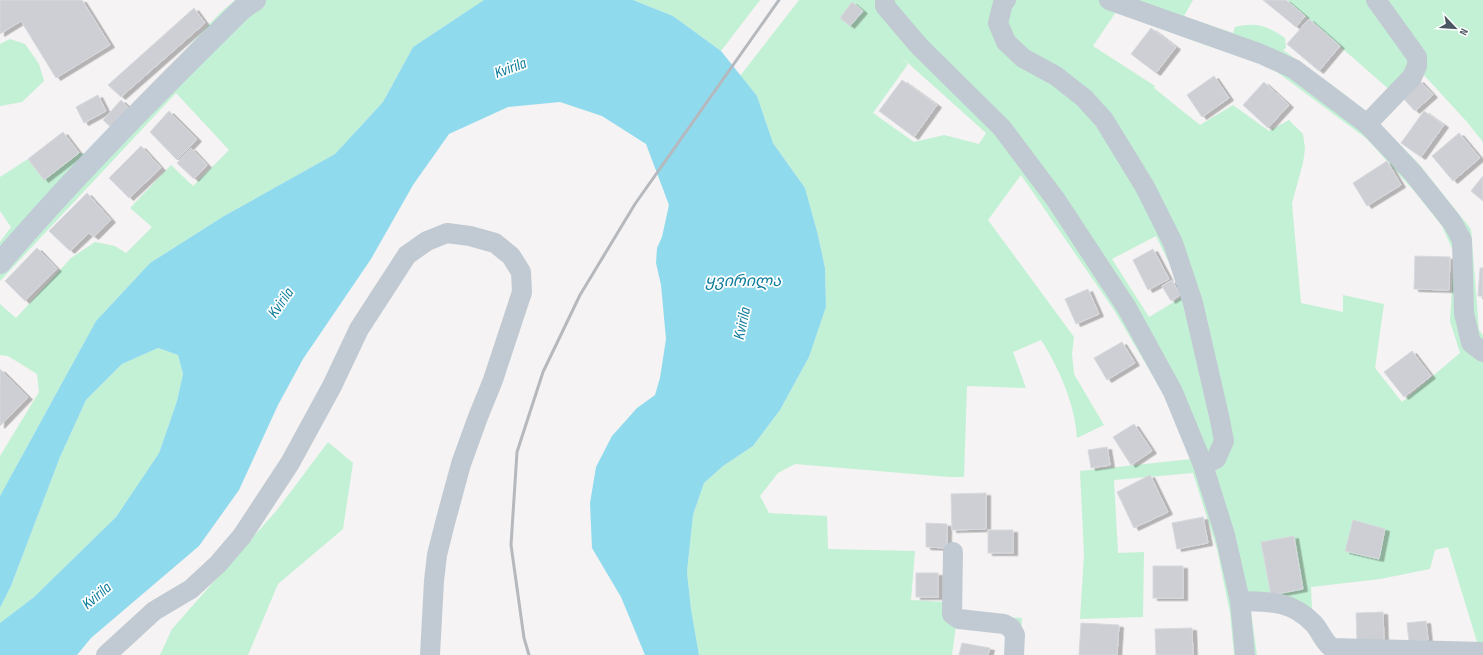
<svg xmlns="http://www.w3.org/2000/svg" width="1483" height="655" font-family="'Sofia Sans Condensed','Noto Sans Georgian',sans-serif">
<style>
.green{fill:#c3f1d5;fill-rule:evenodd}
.water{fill:#90daee}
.building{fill:#cdcfd5;stroke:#d7d9de;filter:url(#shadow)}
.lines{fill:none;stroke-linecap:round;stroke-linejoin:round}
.street{stroke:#c1cad2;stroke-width:20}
.secondary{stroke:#c1cbd6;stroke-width:22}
.rail{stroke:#b5b8bd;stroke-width:3}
.labels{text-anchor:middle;stroke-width:3.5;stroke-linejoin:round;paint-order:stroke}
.water-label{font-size:16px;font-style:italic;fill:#0c7c9b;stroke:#fff}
</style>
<defs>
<filter id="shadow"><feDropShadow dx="4.5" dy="2.5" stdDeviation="0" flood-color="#0004"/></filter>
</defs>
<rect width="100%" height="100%" fill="#f5f3f3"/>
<g class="green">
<polygon points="235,0 484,0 413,47 383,102 335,154 224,216 150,263 96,321 0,496 0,456 39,392 37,374 8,356 0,355 0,304 16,318 71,258 95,242 115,246 126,253 152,227 130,208 171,165 193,186 229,150 176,93 0,281 0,242 11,227 0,211 0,177 28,159 44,180 79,153 89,153 220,13"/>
<polygon points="633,0 760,0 721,51 673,16"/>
<path d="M 799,0 L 1193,0 L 1184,16 L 1233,33 L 1235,27 C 1255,22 1267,25 1285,38 L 1286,48 L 1283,50 L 1331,84 L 1371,115 L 1392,92 L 1287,0 L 1483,0 L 1483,142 L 1467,122 L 1423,74 L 1377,121 L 1419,164 L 1471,229 L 1479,330 L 1483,335 L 1483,655 L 1330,654 C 1313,639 1300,614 1276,609 C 1269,608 1258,611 1251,611 L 1257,655 L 1234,655 L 1230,613 L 1217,549 L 1193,473 L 1114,480 L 1118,553 L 1144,552 L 1143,617 L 1080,619 L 1084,554 L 1080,471 L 1191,459 L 1167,400 L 1114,310 L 1021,175 L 988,220 L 1074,337 L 1072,354 L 1074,374 L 1104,425 L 1077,438 C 1075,404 1059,368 1041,340 L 1013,352 L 1026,388 L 967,386 L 964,477 L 949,477 L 795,464 L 778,473 L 760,496 L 769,513 L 827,516 L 828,549 L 915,551 L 911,600 L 946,602 L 948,552 L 959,553 L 956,605 L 963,613 L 1022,618 L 1020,655 L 1008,655 L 1009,639 L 999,630 L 956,626 L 952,655 L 699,655 L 691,609 L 687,572 L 693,515 L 704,483 L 723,466 L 753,446 L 780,410 L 809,357 L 826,307 L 825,268 L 818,235 L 805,188 L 773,143 L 757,96 L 740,76 ZM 1116,12 L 1194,41 L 1269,66 L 1367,139 L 1414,191 L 1442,226 L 1454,253 L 1450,321 L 1460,353 L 1402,402 L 1375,368 L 1384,304 L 1343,295 L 1343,312 L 1301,303 L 1292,203 L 1303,163 L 1305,149 L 1303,134 L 1289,120 L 1269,131 L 1233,105 L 1200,125 L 1154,88 L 1155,86 L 1093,46 ZM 899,55 L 986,133 L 979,144 L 944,135 L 914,142 L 873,113 L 908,64 ZM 1156,236 L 1173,271 L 1182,297 L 1149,317 L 1112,259 ZM 1294,537 L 1303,589 L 1271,595 L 1261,542 ZM 1448,547 L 1478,645 L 1330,641 L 1312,609 L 1311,587 L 1380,579 L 1430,569 L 1435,550 Z"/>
<polygon points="10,39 25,44 39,64 44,81 22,102 0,106 0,44"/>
<polygon points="158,348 178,355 183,374 177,401 159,453 116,517 34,597 0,623 0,608 11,586 60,457 86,400 122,364"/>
<polygon points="328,442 353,463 343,529 278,584 248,655 160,655 172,629 277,510"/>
</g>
<polygon class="water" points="484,0 633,0 673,16 721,51 757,96 773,143 805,188 818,235 825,268 826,307 809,357 780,410 753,446 723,466 704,483 693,515 687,572 691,609 699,655 645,655 621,597 592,548 590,503 596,467 612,436 637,408 655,395 660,378 666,339 661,285 656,263 657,248 662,237 669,205 646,144 602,116 560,102 508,107 449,134 413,185 371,259 303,359 278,405 239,490 199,546 91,638 77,655 0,655 0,623 34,597 116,517 159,453 177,401 183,374 178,355 158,348 122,364 86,400 60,457 11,586 0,608 0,496 96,321 150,263 224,216 335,154 383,102 413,47"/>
<g class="building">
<polygon points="0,0 82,0 110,45 56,78 21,21 0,34"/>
<polygon points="1263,0 1286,0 1305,16 1296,27"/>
<polygon points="852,2 863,11 850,26 840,18"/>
<polygon points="194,8 205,23 121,97 108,85"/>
<polygon points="1309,19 1340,46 1319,71 1287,44"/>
<polygon points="1151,28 1176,47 1156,73 1131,54"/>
<polygon points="1214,76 1229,98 1202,117 1187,95"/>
<polygon points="902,80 937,105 914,137 879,111"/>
<polygon points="1419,80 1433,95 1415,111 1401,96"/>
<polygon points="1264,82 1289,105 1268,128 1243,105"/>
<polygon points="98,95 106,111 84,123 76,107"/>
<polygon points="121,100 131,110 113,129 103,120"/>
<polygon points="169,111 197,139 177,160 150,132"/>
<polygon points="1424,111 1444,125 1421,157 1401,143"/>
<polygon points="63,132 79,153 44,180 28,159"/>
<polygon points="1459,133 1480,158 1453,181 1432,156"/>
<polygon points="141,146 161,168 129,198 109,178"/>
<polygon points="191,148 207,165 194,179 177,163"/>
<polygon points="1387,161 1401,185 1367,206 1353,183"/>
<polygon points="1483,176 1483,201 1471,191"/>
<polygon points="87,193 111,220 94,237 89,233 70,251 49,231"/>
<polygon points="37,248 57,269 25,301 5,281"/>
<polygon points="1153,249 1169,279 1148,290 1133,260"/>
<polygon points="1415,256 1450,257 1449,290 1414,289"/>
<polygon points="1480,268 1483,268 1483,296 1478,296"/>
<polygon points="1172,280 1180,295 1171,301 1162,286"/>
<polygon points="1088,289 1099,314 1076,324 1065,299"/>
<polygon points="1122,342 1135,363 1107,380 1094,358"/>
<polygon points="1412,351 1431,376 1404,397 1384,372"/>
<polygon points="0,369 28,397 0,426"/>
<polygon points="1134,424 1152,451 1131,465 1113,437"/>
<polygon points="1107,447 1110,465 1091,468 1088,450"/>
<polygon points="1150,475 1168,512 1134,528 1117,492"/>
<polygon points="986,493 986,529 952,530 951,494"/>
<polygon points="1203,517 1208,543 1177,549 1172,523"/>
<polygon points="1353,520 1385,529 1379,559 1345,551"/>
<polygon points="926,523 947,524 947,548 926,547"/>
<rect x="988" y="530" width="25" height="23"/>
<polygon points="1294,536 1303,589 1271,595 1261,542"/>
<rect x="1153" y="566" width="30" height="32"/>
<rect x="916" y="573" width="22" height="24"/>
<polygon points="1383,612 1384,640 1357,641 1356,613"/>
<polygon points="1426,621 1428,640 1409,642 1407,623"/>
<polygon points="1081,623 1119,625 1117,655 1079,655"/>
<polygon points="1192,628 1193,655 1156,655 1155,629"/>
<polygon points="962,643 990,648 988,655 959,655"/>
</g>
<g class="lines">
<g class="street">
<polyline points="885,0 885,6 919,46 1002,128 1056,200 1127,308 1173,392 1203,465 1225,535 1240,601 1245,655"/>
<polyline points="1006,0 1003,3 998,23 1006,42 1023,58 1056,76 1084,98 1104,120 1145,187 1173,243 1193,303 1220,420 1224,441 1216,459 1203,465"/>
<polyline points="1109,0 1261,54 1294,69 1367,124 1413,173 1452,222 1462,240 1464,313 1471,343 1483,352"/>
<polyline points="1367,124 1412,77 1417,66 1417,57 1376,0"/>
<polyline points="953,552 952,614 959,619 1004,624 1011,628 1015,635 1014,655"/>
<path d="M 1240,601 C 1270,602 1291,600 1314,624 C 1321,632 1323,641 1332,648 L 1483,652"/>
<polyline points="106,655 154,611 191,589 218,564 242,536 290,463 332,386 359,329 407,255 427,241 447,233 470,236 495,243 511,256 521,272 522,292 493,380 478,417 461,464 445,523 437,555 434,581 430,655"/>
</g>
<path class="secondary" d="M 0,263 C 76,174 159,91 242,9 L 255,0"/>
<polyline class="rail" points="529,655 524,638 511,545 517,452 543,372 580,295 635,204 779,0"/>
</g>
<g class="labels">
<g class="water-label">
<text transform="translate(510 67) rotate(-20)" y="6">Kvirila</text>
<text x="743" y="286">ყვირილა</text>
<text transform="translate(280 302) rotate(-55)" y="6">Kvirila</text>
<text transform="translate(741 323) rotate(-78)" y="6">Kvirila</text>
<text transform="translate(96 595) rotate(-40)" y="6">Kvirila</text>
</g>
</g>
<g transform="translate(1455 28) rotate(115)" stroke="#ffffff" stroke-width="3" paint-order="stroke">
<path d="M0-3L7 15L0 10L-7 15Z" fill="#4a5661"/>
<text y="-6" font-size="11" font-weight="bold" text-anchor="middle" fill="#4a5661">N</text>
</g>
</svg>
